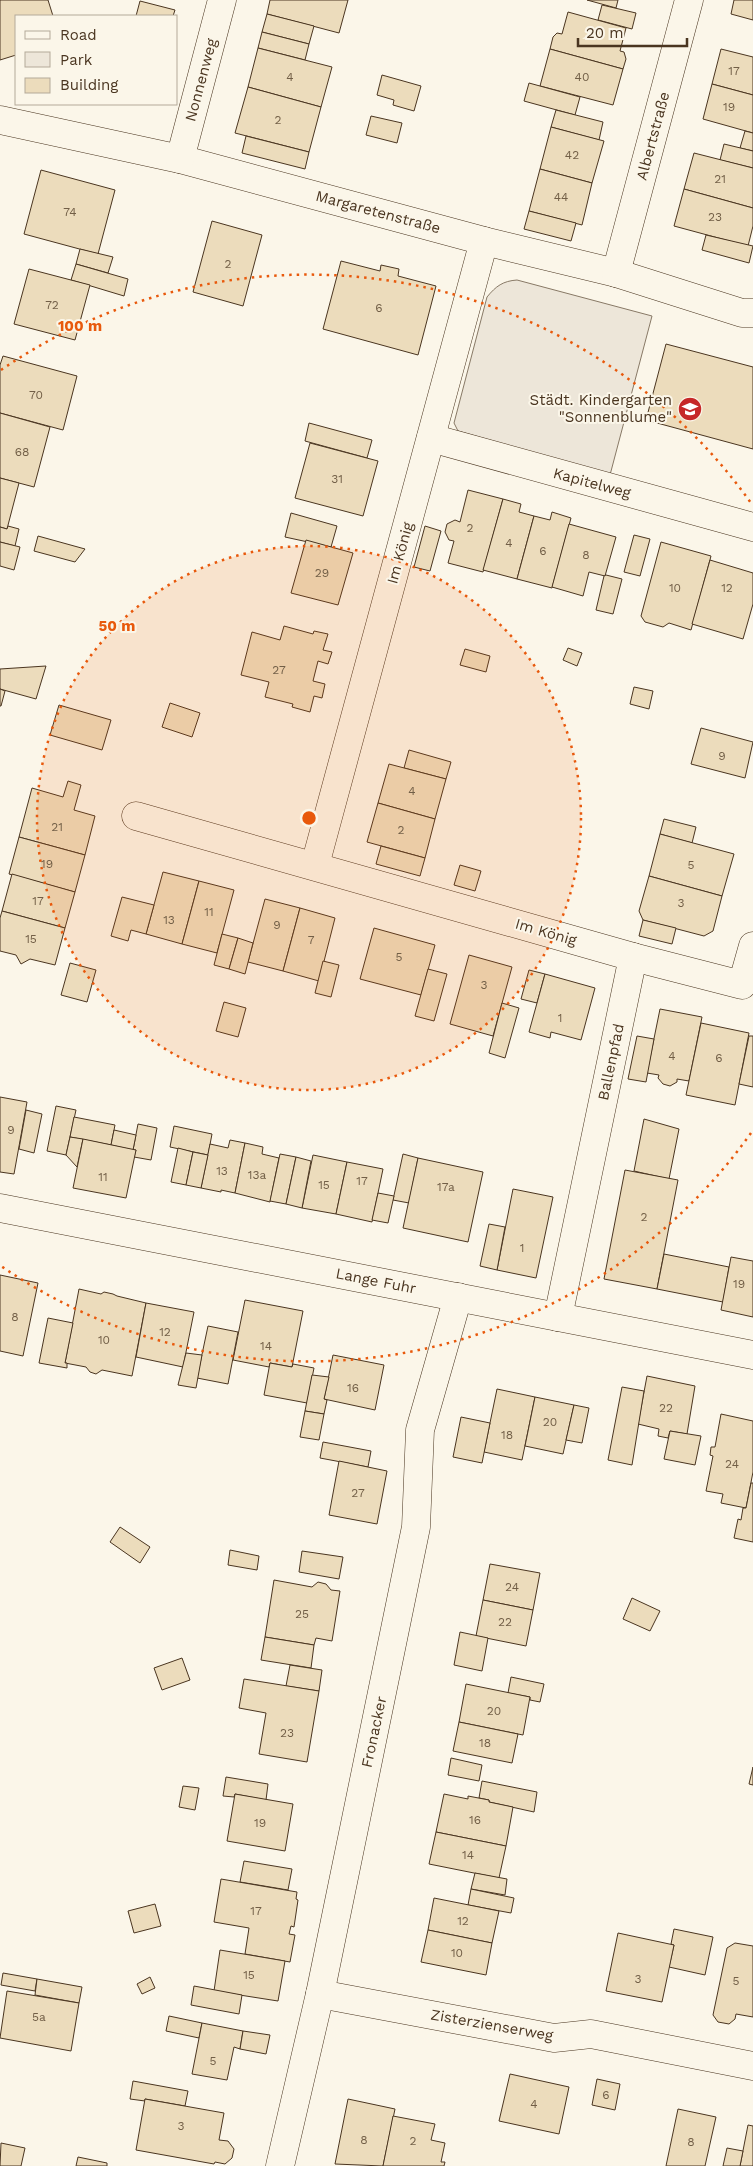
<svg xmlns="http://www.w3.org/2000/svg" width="753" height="2166" font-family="'Work Sans',sans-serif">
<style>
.green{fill:#ede6d9;stroke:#887966}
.building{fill:#ecdcbc;stroke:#4a3520}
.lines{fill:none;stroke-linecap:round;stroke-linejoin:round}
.street-casing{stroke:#4a3520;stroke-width:29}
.street{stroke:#fbf6e9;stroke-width:28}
.ring{fill:none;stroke:#e8590c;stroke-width:2.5;stroke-dasharray:2.5 5}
.labels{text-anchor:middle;stroke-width:4;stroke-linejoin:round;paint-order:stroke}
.number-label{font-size:12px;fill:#725f47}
.street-label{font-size:15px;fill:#4a3520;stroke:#fbf6e9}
.poi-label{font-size:15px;fill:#4a3520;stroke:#fbf6e9;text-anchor:end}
.centre{fill:#e8590c;stroke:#fbf6e9;stroke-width:2.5}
.ring-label{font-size:15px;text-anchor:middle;font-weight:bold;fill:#e8590c;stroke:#fbf6e9;stroke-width:4;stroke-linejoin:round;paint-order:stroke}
</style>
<rect width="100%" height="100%" fill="#fbf6e9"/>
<path class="green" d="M 517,280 L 652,316 L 610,475 L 458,431 L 454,423 L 487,297 C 496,286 503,281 517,280 Z"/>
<g class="building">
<polygon points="0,0 48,0 53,16 16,16 16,55 0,60"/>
<polygon points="270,0 348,0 339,33 267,14"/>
<polygon points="587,0 618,0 616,8"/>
<polygon points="734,0 753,0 753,20 731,14"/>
<polygon points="140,1 175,10 173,16 136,16"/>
<polygon points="602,5 636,13 632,29 598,20"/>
<polygon points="568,12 626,28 620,51 624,52 626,59 623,69 550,49 553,37 557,33 562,34"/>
<polygon points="267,14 314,26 309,44 262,32"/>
<polygon points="262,32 309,44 305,60 258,48"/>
<polygon points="258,48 332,67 321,107 248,87"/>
<polygon points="550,49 623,69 613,105 540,86"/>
<polygon points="721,49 753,57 753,95 712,84"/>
<polygon points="382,75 421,86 414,111 393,105 394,100 377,95"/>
<polygon points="529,83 580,97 575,115 524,101"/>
<polygon points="712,84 753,95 753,133 703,119"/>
<polygon points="248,87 321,107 309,152 235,133"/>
<polygon points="556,110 603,122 599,140 551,127"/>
<polygon points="371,116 402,123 397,143 366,135"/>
<polygon points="551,127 604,141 592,183 540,169"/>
<polygon points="745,131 753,133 753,151 740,148"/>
<polygon points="246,136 309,152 305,169 242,153"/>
<polygon points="724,144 753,151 753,168 720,160"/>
<polygon points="694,153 753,168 753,208 684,189"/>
<polygon points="540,169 592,183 582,225 529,211"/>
<polygon points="41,170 115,190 98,254 24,234"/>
<polygon points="684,189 753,208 753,226 748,246 674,226"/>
<polygon points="529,211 576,223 571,241 524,229"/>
<polygon points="212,221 262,235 243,306 193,292"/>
<polygon points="706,235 753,246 749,263 702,250"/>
<polygon points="80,249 113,257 108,273 76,264"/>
<polygon points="341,261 380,271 381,265 399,269 398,276 436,286 418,355 323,329"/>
<polygon points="76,264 128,279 124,296 71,280"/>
<polygon points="29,269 90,285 75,340 14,324"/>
<polygon points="666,344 753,367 753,449 646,420"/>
<polygon points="3,356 77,376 63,430 0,413 0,365"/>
<polygon points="0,413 50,427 34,487 0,478"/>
<polygon points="309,423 372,440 367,458 305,441"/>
<polygon points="310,443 378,461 363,516 295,498"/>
<polygon points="0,478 19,483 7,529 0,527"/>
<polygon points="468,490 503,499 483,572 448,563 454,541 449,540 445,532 447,524 455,520 460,522"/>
<polygon points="503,499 521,504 519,512 534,516 517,579 483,570"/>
<polygon points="552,512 571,518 552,588 517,579 534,516 550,520"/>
<polygon points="291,513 337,526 331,547 285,537"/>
<polygon points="569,524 616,537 605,576 589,572 583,596 552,587"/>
<polygon points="8,526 19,529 15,546 0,542 0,527 7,529"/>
<polygon points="425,526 441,531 430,571 414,567"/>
<polygon points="634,535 650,539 640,576 624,572"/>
<polygon points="38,536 85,549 75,562 34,551"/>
<polygon points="306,540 353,553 338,605 291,593"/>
<polygon points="0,542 20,547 14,570 0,566"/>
<polygon points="661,542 711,556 691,630 669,623 663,627 645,622 641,616"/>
<polygon points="710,560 753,573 753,604 743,639 692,624"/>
<polygon points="606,575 622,579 613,614 596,610 604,576"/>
<polygon points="284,626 313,634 314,631 328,634 323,650 332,652 328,664 318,661 313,681 325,684 322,698 314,696 310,712 292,707 293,704 265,697 269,682 241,675 252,632 280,640"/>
<polygon points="568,648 582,653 577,666 563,660"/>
<polygon points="465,649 490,656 486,672 460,665"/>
<polygon points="46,666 36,699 0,689 0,669"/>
<polygon points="634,687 653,691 649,709 630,704"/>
<polygon points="0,689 5,691 1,706 0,706"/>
<polygon points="170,703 200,713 192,737 162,727"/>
<polygon points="59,705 111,720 102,750 50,735"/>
<polygon points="701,728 753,742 745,778 691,764"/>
<polygon points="409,750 451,762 446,779 404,768"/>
<polygon points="389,764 446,779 435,819 378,803"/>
<polygon points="68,781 81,785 74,810 95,816 85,855 19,837 32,788 63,797"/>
<polygon points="378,803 435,819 425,858 367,842"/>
<polygon points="664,819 696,827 692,843 660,834"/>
<polygon points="660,834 734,854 722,896 649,876"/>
<polygon points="19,837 85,855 75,892 9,874"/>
<polygon points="381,846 425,858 420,876 376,864"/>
<polygon points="460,865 481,871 475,891 454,885"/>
<polygon points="163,872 199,881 182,944 146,934"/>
<polygon points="12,874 75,892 65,928 2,911"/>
<polygon points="649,876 722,896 713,931 704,936 643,920 639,911"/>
<polygon points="199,881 234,890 217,953 182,944"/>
<polygon points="122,897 154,905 146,934 131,930 128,941 111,936"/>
<polygon points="265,899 300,908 283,971 248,962"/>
<polygon points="300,908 335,918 319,981 283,971"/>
<polygon points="2,911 65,928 55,965 30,959 21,964 16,955 0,951 0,918"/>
<polygon points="643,920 676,928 672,944 639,936"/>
<polygon points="374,928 435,945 421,995 360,979"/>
<polygon points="222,934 238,938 229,969 214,965"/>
<polygon points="238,938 253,943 245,974 229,969"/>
<polygon points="469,955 512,967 493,1036 450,1024"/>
<polygon points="323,961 339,965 331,997 315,993"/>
<polygon points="70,963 96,970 87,1002 61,995"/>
<polygon points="428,969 447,974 434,1021 415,1016"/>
<polygon points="529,970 545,974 537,1003 521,999"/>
<polygon points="545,974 595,988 581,1040 551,1032 550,1038 529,1032"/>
<polygon points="224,1002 246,1008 238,1037 216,1031"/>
<polygon points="502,1003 519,1008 505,1058 489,1053"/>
<polygon points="660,1009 702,1017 689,1081 677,1079 677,1082 670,1086 663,1084 658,1078 659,1075 647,1073"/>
<polygon points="701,1023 749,1033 735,1105 686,1095"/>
<polygon points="637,1036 654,1039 646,1082 628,1079"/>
<polygon points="749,1036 753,1036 753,1087 739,1084"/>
<polygon points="0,1097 27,1102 14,1174 0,1172"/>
<polygon points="56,1106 76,1110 66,1155 47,1151"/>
<polygon points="26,1110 42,1114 34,1153 19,1149"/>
<polygon points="74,1117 115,1125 111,1145 70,1137"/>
<polygon points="644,1119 679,1129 669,1179 634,1171"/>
<polygon points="138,1124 157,1128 151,1160 134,1157 136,1150 133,1150"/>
<polygon points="174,1126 212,1134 208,1155 170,1147"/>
<polygon points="114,1130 136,1135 133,1150 111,1145"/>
<polygon points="70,1137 83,1139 77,1167 66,1155"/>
<polygon points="83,1139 136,1150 126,1198 73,1188"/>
<polygon points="230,1140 245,1143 235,1193 221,1190 221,1192 201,1188 210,1144 228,1148"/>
<polygon points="245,1143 263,1147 262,1154 279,1158 270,1202 235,1193"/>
<polygon points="178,1148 193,1152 186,1185 171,1182"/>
<polygon points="193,1152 208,1155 201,1188 186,1185"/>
<polygon points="280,1154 296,1157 286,1204 270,1201"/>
<polygon points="403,1154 418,1158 409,1203 393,1200"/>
<polygon points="313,1155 347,1162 336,1214 302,1208"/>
<polygon points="296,1157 311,1161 302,1208 286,1204"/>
<polygon points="418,1158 483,1172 468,1242 403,1228"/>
<polygon points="347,1162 383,1169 372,1222 336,1214"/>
<polygon points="625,1170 678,1180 657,1289 604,1279"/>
<polygon points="513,1189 553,1197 536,1278 497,1270"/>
<polygon points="378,1193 394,1196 388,1223 372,1220"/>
<polygon points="489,1224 505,1227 497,1270 480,1266"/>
<polygon points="664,1254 729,1267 723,1302 657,1289"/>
<polygon points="731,1257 753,1261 753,1317 721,1310"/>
<polygon points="0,1275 38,1283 23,1356 0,1351"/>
<polygon points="79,1289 101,1294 104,1292 113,1294 117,1296 146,1303 132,1376 102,1370 96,1374 90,1372 86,1367 65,1363"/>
<polygon points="245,1300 303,1311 292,1367 270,1363 269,1367 233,1360"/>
<polygon points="146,1303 194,1312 183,1367 136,1357"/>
<polygon points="48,1318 73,1323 65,1363 67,1363 67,1368 39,1363"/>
<polygon points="208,1326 238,1332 228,1384 197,1378"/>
<polygon points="186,1353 202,1355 196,1388 178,1385"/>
<polygon points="333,1355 384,1365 375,1410 324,1399"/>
<polygon points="270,1363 292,1367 293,1364 314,1368 307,1403 264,1395"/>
<polygon points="312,1375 329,1377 324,1399 327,1400 324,1414 305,1411"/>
<polygon points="647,1376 695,1386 687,1434 670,1431 668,1438 658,1436 659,1429 638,1424"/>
<polygon points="622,1387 644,1391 632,1465 608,1460"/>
<polygon points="497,1389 535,1397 522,1460 484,1452"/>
<polygon points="535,1397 574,1405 563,1454 525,1446"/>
<polygon points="574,1405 589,1408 582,1443 566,1440"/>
<polygon points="305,1411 324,1414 319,1440 300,1437"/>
<polygon points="721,1414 753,1421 753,1472 746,1508 721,1503 723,1494 706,1491 713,1456 710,1455 711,1447 715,1447"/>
<polygon points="461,1417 490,1423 482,1463 453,1457"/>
<polygon points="670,1431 701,1436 695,1465 664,1459"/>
<polygon points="323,1442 371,1451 368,1467 320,1458"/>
<polygon points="339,1461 387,1471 377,1524 329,1515"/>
<polygon points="751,1483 753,1483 753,1542 734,1538 738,1519 741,1520 743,1508 746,1508"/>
<polygon points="120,1527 150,1547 140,1563 110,1542"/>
<polygon points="230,1550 259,1556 257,1570 228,1565"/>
<polygon points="302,1551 343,1557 339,1579 299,1572"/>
<polygon points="490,1564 540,1573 533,1610 483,1600"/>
<polygon points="274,1580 312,1587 318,1582 326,1584 331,1590 340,1591 332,1641 316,1638 314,1645 265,1637"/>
<polygon points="632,1598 660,1611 650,1631 623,1619"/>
<polygon points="483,1600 533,1610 526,1646 476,1636"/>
<polygon points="460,1632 488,1638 482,1671 454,1665"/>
<polygon points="265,1637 314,1645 311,1668 261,1660"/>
<polygon points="182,1658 190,1680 162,1690 154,1668"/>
<polygon points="290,1665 322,1670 319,1691 286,1686"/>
<polygon points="511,1677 544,1684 540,1702 530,1700 530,1697 508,1693"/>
<polygon points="244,1679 319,1691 307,1762 259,1754 266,1713 239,1708"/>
<polygon points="466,1684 530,1697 523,1735 459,1722"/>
<polygon points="459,1722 518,1734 512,1763 453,1751"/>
<polygon points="451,1758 482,1765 479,1781 448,1775"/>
<polygon points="753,1767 753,1785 749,1784"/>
<polygon points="226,1777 268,1784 266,1800 235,1794 234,1797 223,1796"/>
<polygon points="482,1781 537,1792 534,1812 489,1802 489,1800 479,1798"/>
<polygon points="183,1786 199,1788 195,1810 179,1807"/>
<polygon points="235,1794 293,1804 285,1851 227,1841"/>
<polygon points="444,1794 468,1799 468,1796 489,1800 489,1802 513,1807 506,1846 436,1832"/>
<polygon points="436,1832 506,1846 499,1878 429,1864"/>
<polygon points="244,1861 292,1869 288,1890 240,1882"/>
<polygon points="475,1873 507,1879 505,1895 471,1889"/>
<polygon points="221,1879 297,1892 296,1899 298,1900 294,1927 291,1926 289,1934 295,1935 290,1962 245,1954 249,1928 214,1922"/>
<polygon points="471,1889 514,1898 511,1913 468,1905"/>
<polygon points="434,1898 499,1911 492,1943 428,1930"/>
<polygon points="155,1904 161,1926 134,1933 128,1911"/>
<polygon points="674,1929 713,1937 705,1975 669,1967 674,1945 671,1944"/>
<polygon points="428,1930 492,1943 486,1975 421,1962"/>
<polygon points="618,1933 674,1945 662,2002 606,1991"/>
<polygon points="735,1943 753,1946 753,2017 736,2014 735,2019 729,2024 718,2022 713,2015 727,1948"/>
<polygon points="220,1950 285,1961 278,2001 214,1991"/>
<polygon points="3,1973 37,1979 35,1991 1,1985"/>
<polygon points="150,1977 155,1988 142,1994 137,1984"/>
<polygon points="37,1979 82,1987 79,2003 35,1995"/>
<polygon points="194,1986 242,1995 239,2014 191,2005"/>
<polygon points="7,1991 79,2003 71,2051 0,2038"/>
<polygon points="169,2016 202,2023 199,2038 166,2031"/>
<polygon points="202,2023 243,2031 240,2049 234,2047 227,2080 192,2074"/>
<polygon points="243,2031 270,2035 266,2054 240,2049"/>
<polygon points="510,2074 569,2087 559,2134 499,2121"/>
<polygon points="597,2079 620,2084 615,2110 592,2105"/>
<polygon points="133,2081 188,2091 185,2106 145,2099 145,2101 130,2099"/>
<polygon points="145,2099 224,2113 219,2140 228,2141 234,2149 232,2158 225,2164 215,2162 214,2164 136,2150"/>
<polygon points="348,2099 395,2109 383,2166 335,2164"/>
<polygon points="678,2109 716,2117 705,2166 666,2166"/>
<polygon points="393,2116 435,2124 431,2140 445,2143 441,2162 445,2162 444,2166 383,2166"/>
<polygon points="748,2125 753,2126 753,2166 740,2166"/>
<polygon points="1,2143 25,2148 21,2166 0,2166"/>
<polygon points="727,2148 743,2151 740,2166 723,2166"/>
<polygon points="78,2157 107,2163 107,2166 76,2166"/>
</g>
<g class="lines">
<g class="street-casing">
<g id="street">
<polyline points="0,120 180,159 484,241 616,273 742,313 753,313"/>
<polyline points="180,159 222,0"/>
<polyline points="616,273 689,0"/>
<polyline points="431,438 753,527"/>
<polyline points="136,816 633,957"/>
<polyline points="315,865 484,241"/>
<polyline points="0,1208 753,1355"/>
<polyline points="558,1317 633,957 742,985 753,946"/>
<polyline points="320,1994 554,2038 591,2034 753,2066"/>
<polyline points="280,2166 320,1994 416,1527 420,1430 458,1297"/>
</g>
</g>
<use href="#street" class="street"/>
</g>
<circle cx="309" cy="818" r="272" fill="#e8590c" fill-opacity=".12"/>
<g class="ring">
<circle cx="309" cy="818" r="272"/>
<path d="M751 1133A543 543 0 0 1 1 1266M1 370A543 543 0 0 1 751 503"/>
</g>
<defs>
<g id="school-disc" transform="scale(1.25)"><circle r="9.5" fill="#c62828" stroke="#fbf6e9"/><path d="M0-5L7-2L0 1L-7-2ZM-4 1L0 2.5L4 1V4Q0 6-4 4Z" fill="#fff"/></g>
</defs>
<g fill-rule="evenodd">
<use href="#school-disc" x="690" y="409"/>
</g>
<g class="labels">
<g class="number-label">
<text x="734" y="75">17</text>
<text x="290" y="81">4</text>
<text x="582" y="81">40</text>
<text x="729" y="111">19</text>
<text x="278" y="124">2</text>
<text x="572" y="159">42</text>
<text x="720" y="183">21</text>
<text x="561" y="201">44</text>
<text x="70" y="216">74</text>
<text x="715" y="221">23</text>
<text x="228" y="268">2</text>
<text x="52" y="309">72</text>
<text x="379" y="312">6</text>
<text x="36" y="399">70</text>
<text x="22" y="456">68</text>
<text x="337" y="483">31</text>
<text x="470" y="532">2</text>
<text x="509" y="547">4</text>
<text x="543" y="555">6</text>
<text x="586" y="559">8</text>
<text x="322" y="577">29</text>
<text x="675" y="592">10</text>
<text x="727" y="592">12</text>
<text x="279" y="674">27</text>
<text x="722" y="760">9</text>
<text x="412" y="795">4</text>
<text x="57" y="831">21</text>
<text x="401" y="834">2</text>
<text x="47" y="868">19</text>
<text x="691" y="869">5</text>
<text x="38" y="905">17</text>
<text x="681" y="907">3</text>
<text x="209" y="916">11</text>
<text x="169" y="924">13</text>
<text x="277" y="929">9</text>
<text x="31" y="943">15</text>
<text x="311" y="944">7</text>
<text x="399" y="961">5</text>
<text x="484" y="989">3</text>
<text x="560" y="1022">1</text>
<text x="672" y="1060">4</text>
<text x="719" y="1062">6</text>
<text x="11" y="1134">9</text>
<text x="222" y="1175">13</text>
<text x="257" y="1179">13a</text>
<text x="103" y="1181">11</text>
<text x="362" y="1185">17</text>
<text x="324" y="1189">15</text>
<text x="446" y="1191">17a</text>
<text x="644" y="1221">2</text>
<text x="522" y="1252">1</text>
<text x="739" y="1288">19</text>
<text x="15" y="1321">8</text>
<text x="165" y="1336">12</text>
<text x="104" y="1344">10</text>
<text x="266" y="1350">14</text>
<text x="353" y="1392">16</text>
<text x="666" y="1412">22</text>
<text x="550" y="1426">20</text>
<text x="507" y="1439">18</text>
<text x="732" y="1468">24</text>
<text x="358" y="1497">27</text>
<text x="512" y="1591">24</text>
<text x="302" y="1618">25</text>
<text x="505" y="1626">22</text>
<text x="494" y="1715">20</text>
<text x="287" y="1737">23</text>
<text x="485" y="1747">18</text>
<text x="475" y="1824">16</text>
<text x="260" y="1827">19</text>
<text x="468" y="1859">14</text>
<text x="256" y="1915">17</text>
<text x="463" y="1925">12</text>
<text x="457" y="1957">10</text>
<text x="249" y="1979">15</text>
<text x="638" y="1983">3</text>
<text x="736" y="1985">5</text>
<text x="39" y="2021">5a</text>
<text x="213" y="2065">5</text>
<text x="606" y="2099">6</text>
<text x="534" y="2108">4</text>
<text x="181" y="2130">3</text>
<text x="364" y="2144">8</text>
<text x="413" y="2145">2</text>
<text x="691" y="2146">8</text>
</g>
<g class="street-label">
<text transform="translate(201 80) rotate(-75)" y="5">Nonnenweg</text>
<text transform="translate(653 136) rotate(-75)" y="5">Albertstraße</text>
<text transform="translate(378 212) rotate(15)" y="5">Margaretenstraße</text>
<text transform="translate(592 483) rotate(15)" y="5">Kapitelweg</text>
<text transform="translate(400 553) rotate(-75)" y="5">Im König</text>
<text transform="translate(546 932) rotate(16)" y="5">Im König</text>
<text transform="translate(611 1062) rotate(-78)" y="5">Ballenpfad</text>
<text transform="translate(376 1281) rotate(11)" y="5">Lange Fuhr</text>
<text transform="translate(374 1732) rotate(-78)" y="5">Fronacker</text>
<text transform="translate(492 2025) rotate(10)" y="5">Zisterzienserweg</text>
</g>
<g class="poi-label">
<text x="672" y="405">Städt. Kindergarten<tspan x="672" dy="17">"Sonnenblume"</tspan></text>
</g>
</g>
<circle cx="309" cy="818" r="8" class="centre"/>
<g class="ring-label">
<text x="80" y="331">100 m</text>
<text x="117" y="631">50 m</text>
</g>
<rect x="15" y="15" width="162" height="90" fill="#fbf6e9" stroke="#b4a999"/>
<rect x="25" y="31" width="25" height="8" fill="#fbf6e9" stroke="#b4a999"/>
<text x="60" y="40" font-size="15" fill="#4a3520">Road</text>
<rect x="25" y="52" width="25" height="15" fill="#ede6d9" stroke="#b4a999"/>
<text x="60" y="65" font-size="15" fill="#4a3520">Park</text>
<rect x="25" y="78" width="25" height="15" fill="#ecdcbc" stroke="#b4a999"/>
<text x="60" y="90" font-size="15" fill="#4a3520">Building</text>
<path d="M578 38v8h109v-8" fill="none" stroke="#4a3520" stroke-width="2.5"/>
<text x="586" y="38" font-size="15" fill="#4a3520" stroke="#fbf6e9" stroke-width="4" paint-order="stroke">20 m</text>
</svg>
